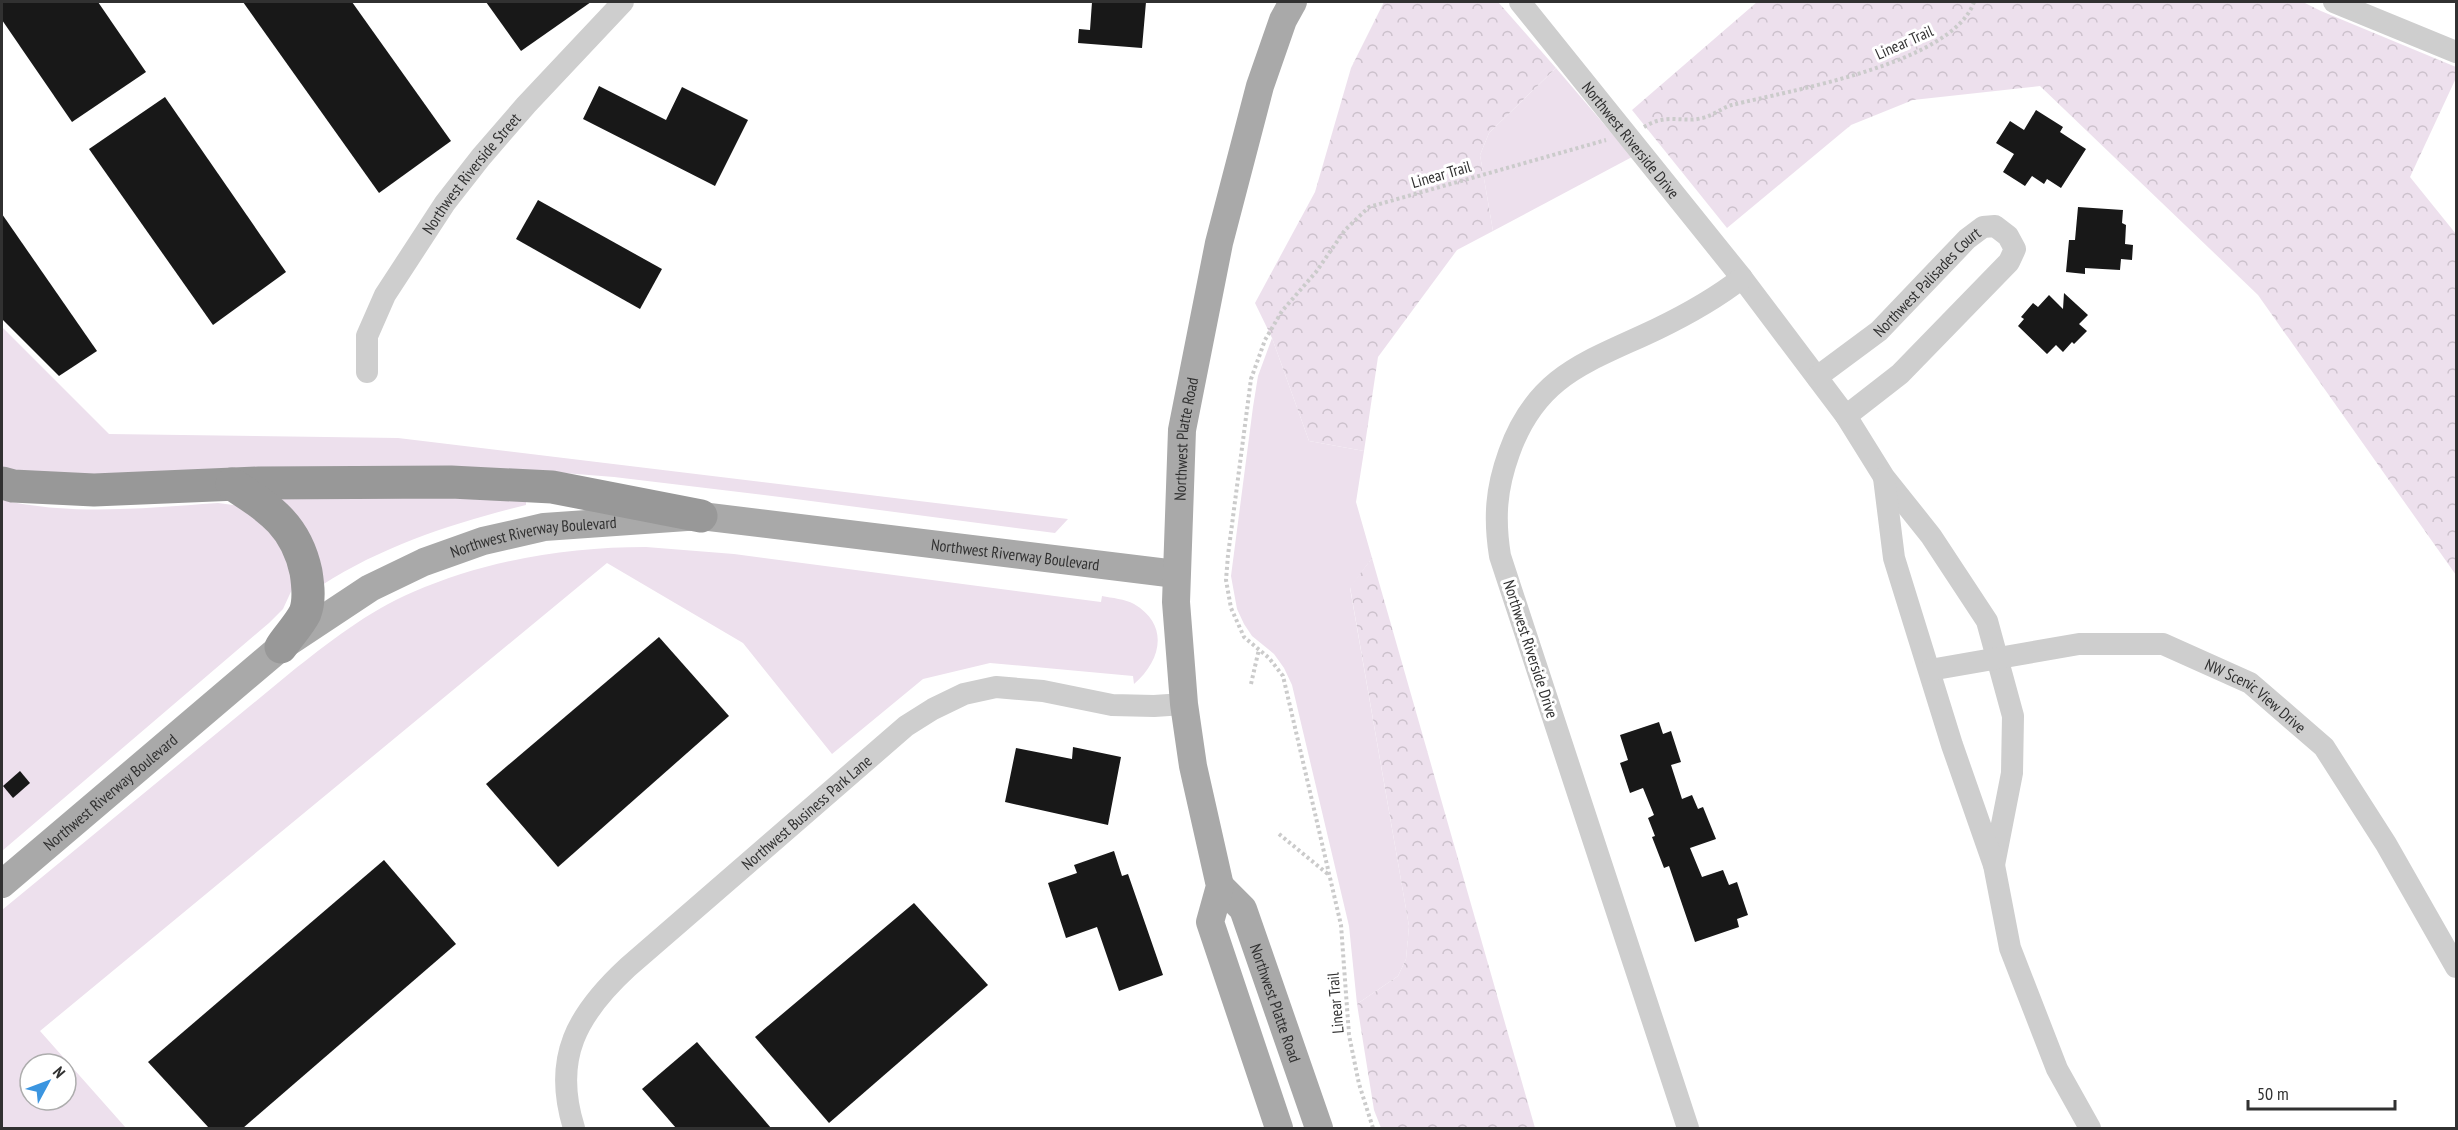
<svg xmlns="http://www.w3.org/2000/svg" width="2458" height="1130" font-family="'PT Sans Narrow',sans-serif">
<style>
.green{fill:#ede0ed;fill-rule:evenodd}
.forest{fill:url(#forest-crowns)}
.building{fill:#181818}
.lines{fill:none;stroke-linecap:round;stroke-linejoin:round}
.path{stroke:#cbcbcb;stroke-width:4;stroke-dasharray:3 3;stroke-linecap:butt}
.minor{stroke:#cecece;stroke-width:22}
.major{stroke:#a9a9a9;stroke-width:28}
.highway{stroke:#989898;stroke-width:33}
.labels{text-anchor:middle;stroke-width:6;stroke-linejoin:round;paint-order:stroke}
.street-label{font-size:16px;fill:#313131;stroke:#fff}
</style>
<defs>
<pattern id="forest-crowns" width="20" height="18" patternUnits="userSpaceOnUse" patternTransform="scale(1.5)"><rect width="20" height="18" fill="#ede0ed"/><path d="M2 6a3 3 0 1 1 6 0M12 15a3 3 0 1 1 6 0" fill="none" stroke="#ccc1cc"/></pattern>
</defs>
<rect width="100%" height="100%" fill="#fff"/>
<g class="green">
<polygon points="1556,68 1632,157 1493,231 1480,155 1489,133"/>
<polygon points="2,327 109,434 398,438 1068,519 1055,533 788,498 614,477 526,470 117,484 2,474"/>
<polygon points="1272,338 1309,441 1364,451 1356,502 1372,558 1350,588 1409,926 1406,959 1398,976 1357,1004 1349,926 1292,685 1284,668 1274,654 1252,636 1244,624 1237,609 1231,576 1253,407 1258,376"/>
<path d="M 281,494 L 526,500 L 526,505 C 454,523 385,545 322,585 L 282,500 Z"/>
<path d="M 2,500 C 73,516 145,508 218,503 L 241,506 L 288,549 L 294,585 L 283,609 L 269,623 L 2,851 Z"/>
<path d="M 646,547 L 734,554 L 1101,602 L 1102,596 C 1112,598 1125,599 1134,604 C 1170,625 1161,661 1134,684 L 1133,676 L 990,663 L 923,679 L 832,754 L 743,643 L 607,563 L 40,1031 L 126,1128 L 2,1128 L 2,910 L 290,673 C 328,643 368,611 413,592 C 487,560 567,547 646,547 ZM 30,1064 L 66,1064 L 66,1100 L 30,1100 Z"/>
</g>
<g class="forest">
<polygon points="1384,2 1498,2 1556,68 1489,133 1480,155 1493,231 1457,250 1378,357 1364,451 1309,441 1272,338 1255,303 1315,192 1351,68"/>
<polygon points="1757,2 2303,2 2321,11 2456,67 2456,78 2410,177 2456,234 2456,575 2258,295 2040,86 1913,100 1851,125 1727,228 1632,110"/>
<polygon points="1372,558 1535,1128 1381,1128 1374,1110 1357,1004 1398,976 1406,959 1409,926 1350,587"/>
</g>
<g class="building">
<polygon points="2,2 98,2 146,72 72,122 2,20"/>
<polygon points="243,2 352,2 451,141 379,193"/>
<polygon points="486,2 591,2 521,51"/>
<polygon points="1092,2 1146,2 1142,48 1078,43 1079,29 1090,30"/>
<polygon points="599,86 666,120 682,87 748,120 715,186 583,119"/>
<polygon points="165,97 286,272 213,325 89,149"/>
<polygon points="2036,110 2063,127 2060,132 2086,149 2061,188 2047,179 2044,184 2032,176 2025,186 2003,172 2014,154 1996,143 2010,121 2024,130"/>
<polygon points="538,200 662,269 640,309 516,239"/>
<polygon points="2078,207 2123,210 2122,223 2126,225 2125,244 2133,245 2132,260 2121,259 2120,270 2085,268 2085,274 2066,272 2069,240 2075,240"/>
<polygon points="2,214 97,351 59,376 2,319"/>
<polygon points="2064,293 2088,315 2079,324 2087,331 2074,344 2072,342 2063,352 2056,345 2047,354 2018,326 2024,319 2021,317 2033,303 2038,307 2049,295 2063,309"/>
<polygon points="659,637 729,716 558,867 486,784"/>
<polygon points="1659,722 1663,734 1671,731 1681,762 1671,765 1682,799 1692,795 1698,809 1703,807 1716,839 1690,848 1702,877 1723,870 1729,885 1737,882 1748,915 1737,919 1739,927 1695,942 1669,866 1664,868 1652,837 1655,836 1648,818 1654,815 1643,788 1630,793 1620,763 1628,760 1620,735"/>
<polygon points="1073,747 1121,757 1108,825 1005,802 1016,748 1072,759"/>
<polygon points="20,771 30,783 13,798 3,786"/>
<polygon points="1114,851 1122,876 1128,874 1163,975 1119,991 1097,927 1066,938 1048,883 1077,873 1074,865"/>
<polygon points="384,860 456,944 243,1128 209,1128 148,1062"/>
<polygon points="914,903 988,985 829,1123 755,1037"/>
<polygon points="697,1042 771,1128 676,1128 642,1089"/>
</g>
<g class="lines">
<g class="path">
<path d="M 1644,127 C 1649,124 1655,121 1661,120 C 1674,117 1689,122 1702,118 C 1713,116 1721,108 1732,105 C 1791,90 1952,64 1974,2"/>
<polyline points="1251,684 1259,649"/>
<polyline points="1279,834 1329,875"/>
<polyline points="1373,1128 1359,1084 1349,1035 1341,925 1283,676 1269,658 1244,637 1231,608 1226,580 1228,555 1251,379 1265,340 1282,311 1316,272 1345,230 1369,207 1606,140"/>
</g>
<g class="minor">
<path id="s1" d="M 1520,2 L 1742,278 L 1846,416 L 1884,477 L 1931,536 L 1987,621 L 2013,716 L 2012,773 L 1994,865"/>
<polyline points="2334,2 2456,52"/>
<path id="s2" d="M 367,372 L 367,336 L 385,295 L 445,203 L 481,157 L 526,105 L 623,2"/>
<path id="s3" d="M 1817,377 L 1879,331 L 1967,239 L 1983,227 L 1995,226 L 2008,236 L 2015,249 L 2009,262 L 1900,374 L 1846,416"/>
<polyline points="1884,478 1894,558 1952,745 1994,865 2010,948 2057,1069 2090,1128"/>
<path id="s4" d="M 1930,670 L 2079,644 L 2163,644 L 2250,683 L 2324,747 L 2386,844 L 2456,967"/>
<path id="s5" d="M 574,1128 C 552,1058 577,1014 628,967 L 906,726 L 933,709 L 964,694 L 996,687 L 1043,691 L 1112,705 L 1154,706 L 1184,704"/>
<path d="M 1688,1128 L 1500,556 C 1494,518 1496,489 1509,453 C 1537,374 1588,362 1657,329 C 1688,314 1715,299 1742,278"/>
</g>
<g class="major">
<path id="s6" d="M 2,884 L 281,647 L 370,588 L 424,562 L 483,541 L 544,527 L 701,516 L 1176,574"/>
<path id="s7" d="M 1220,886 L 1243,909 L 1319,1128"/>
<path id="s8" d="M 1279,1128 L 1210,922 L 1220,886 L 1193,766 L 1184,704 L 1176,602 L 1182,430 L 1219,243 L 1260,86 L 1283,20 L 1293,2"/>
</g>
<g class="highway">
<polyline points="2,483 13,486 94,490 259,483 451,482 552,487 701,516"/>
<path d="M 232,484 C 270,509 296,525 306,572 C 308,585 310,600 305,613 C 299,625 288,636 281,647"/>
</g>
</g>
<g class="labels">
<g class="street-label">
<text transform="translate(1904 42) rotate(-24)" y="6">Linear Trail</text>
<text dy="6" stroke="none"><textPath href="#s1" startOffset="177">Northwest Riverside Drive</textPath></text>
<text dy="6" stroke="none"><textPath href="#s2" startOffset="230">Northwest Riverside Street</textPath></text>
<text transform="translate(1441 174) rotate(-16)" y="6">Linear Trail</text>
<text dy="6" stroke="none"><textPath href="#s3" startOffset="146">Northwest Palisades Court</textPath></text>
<text dy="6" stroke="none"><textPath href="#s8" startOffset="706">Northwest Platte Road</textPath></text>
<text dy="6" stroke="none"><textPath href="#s6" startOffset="646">Northwest Riverway Boulevard</textPath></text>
<text dy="6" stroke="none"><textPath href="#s6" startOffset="1132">Northwest Riverway Boulevard</textPath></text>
<text transform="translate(1531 649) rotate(72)" y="6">Northwest Riverside Drive</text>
<text dy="6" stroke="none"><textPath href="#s4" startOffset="342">NW Scenic View Drive</textPath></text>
<text dy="6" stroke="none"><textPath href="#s6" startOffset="142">Northwest Riverway Boulevard</textPath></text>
<text dy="6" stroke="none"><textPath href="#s5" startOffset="418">Northwest Business Park Lane</textPath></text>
<text dy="6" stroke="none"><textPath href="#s7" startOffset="132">Northwest Platte Road</textPath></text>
<text transform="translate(1335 1003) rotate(-95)" y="6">Linear Trail</text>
</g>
</g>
<rect width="2458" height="1130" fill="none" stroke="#313131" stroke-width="6"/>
<g transform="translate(48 1082) rotate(49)"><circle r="28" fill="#ffffff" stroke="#adadad" stroke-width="1.5"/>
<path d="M0-4.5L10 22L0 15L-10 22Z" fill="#3b95e0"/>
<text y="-9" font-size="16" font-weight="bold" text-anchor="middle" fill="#313131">N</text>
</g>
<path d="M2248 1100v9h147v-9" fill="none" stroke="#313131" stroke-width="3"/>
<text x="2257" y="1100" font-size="18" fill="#313131" stroke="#ffffff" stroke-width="4.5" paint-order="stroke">50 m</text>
</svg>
